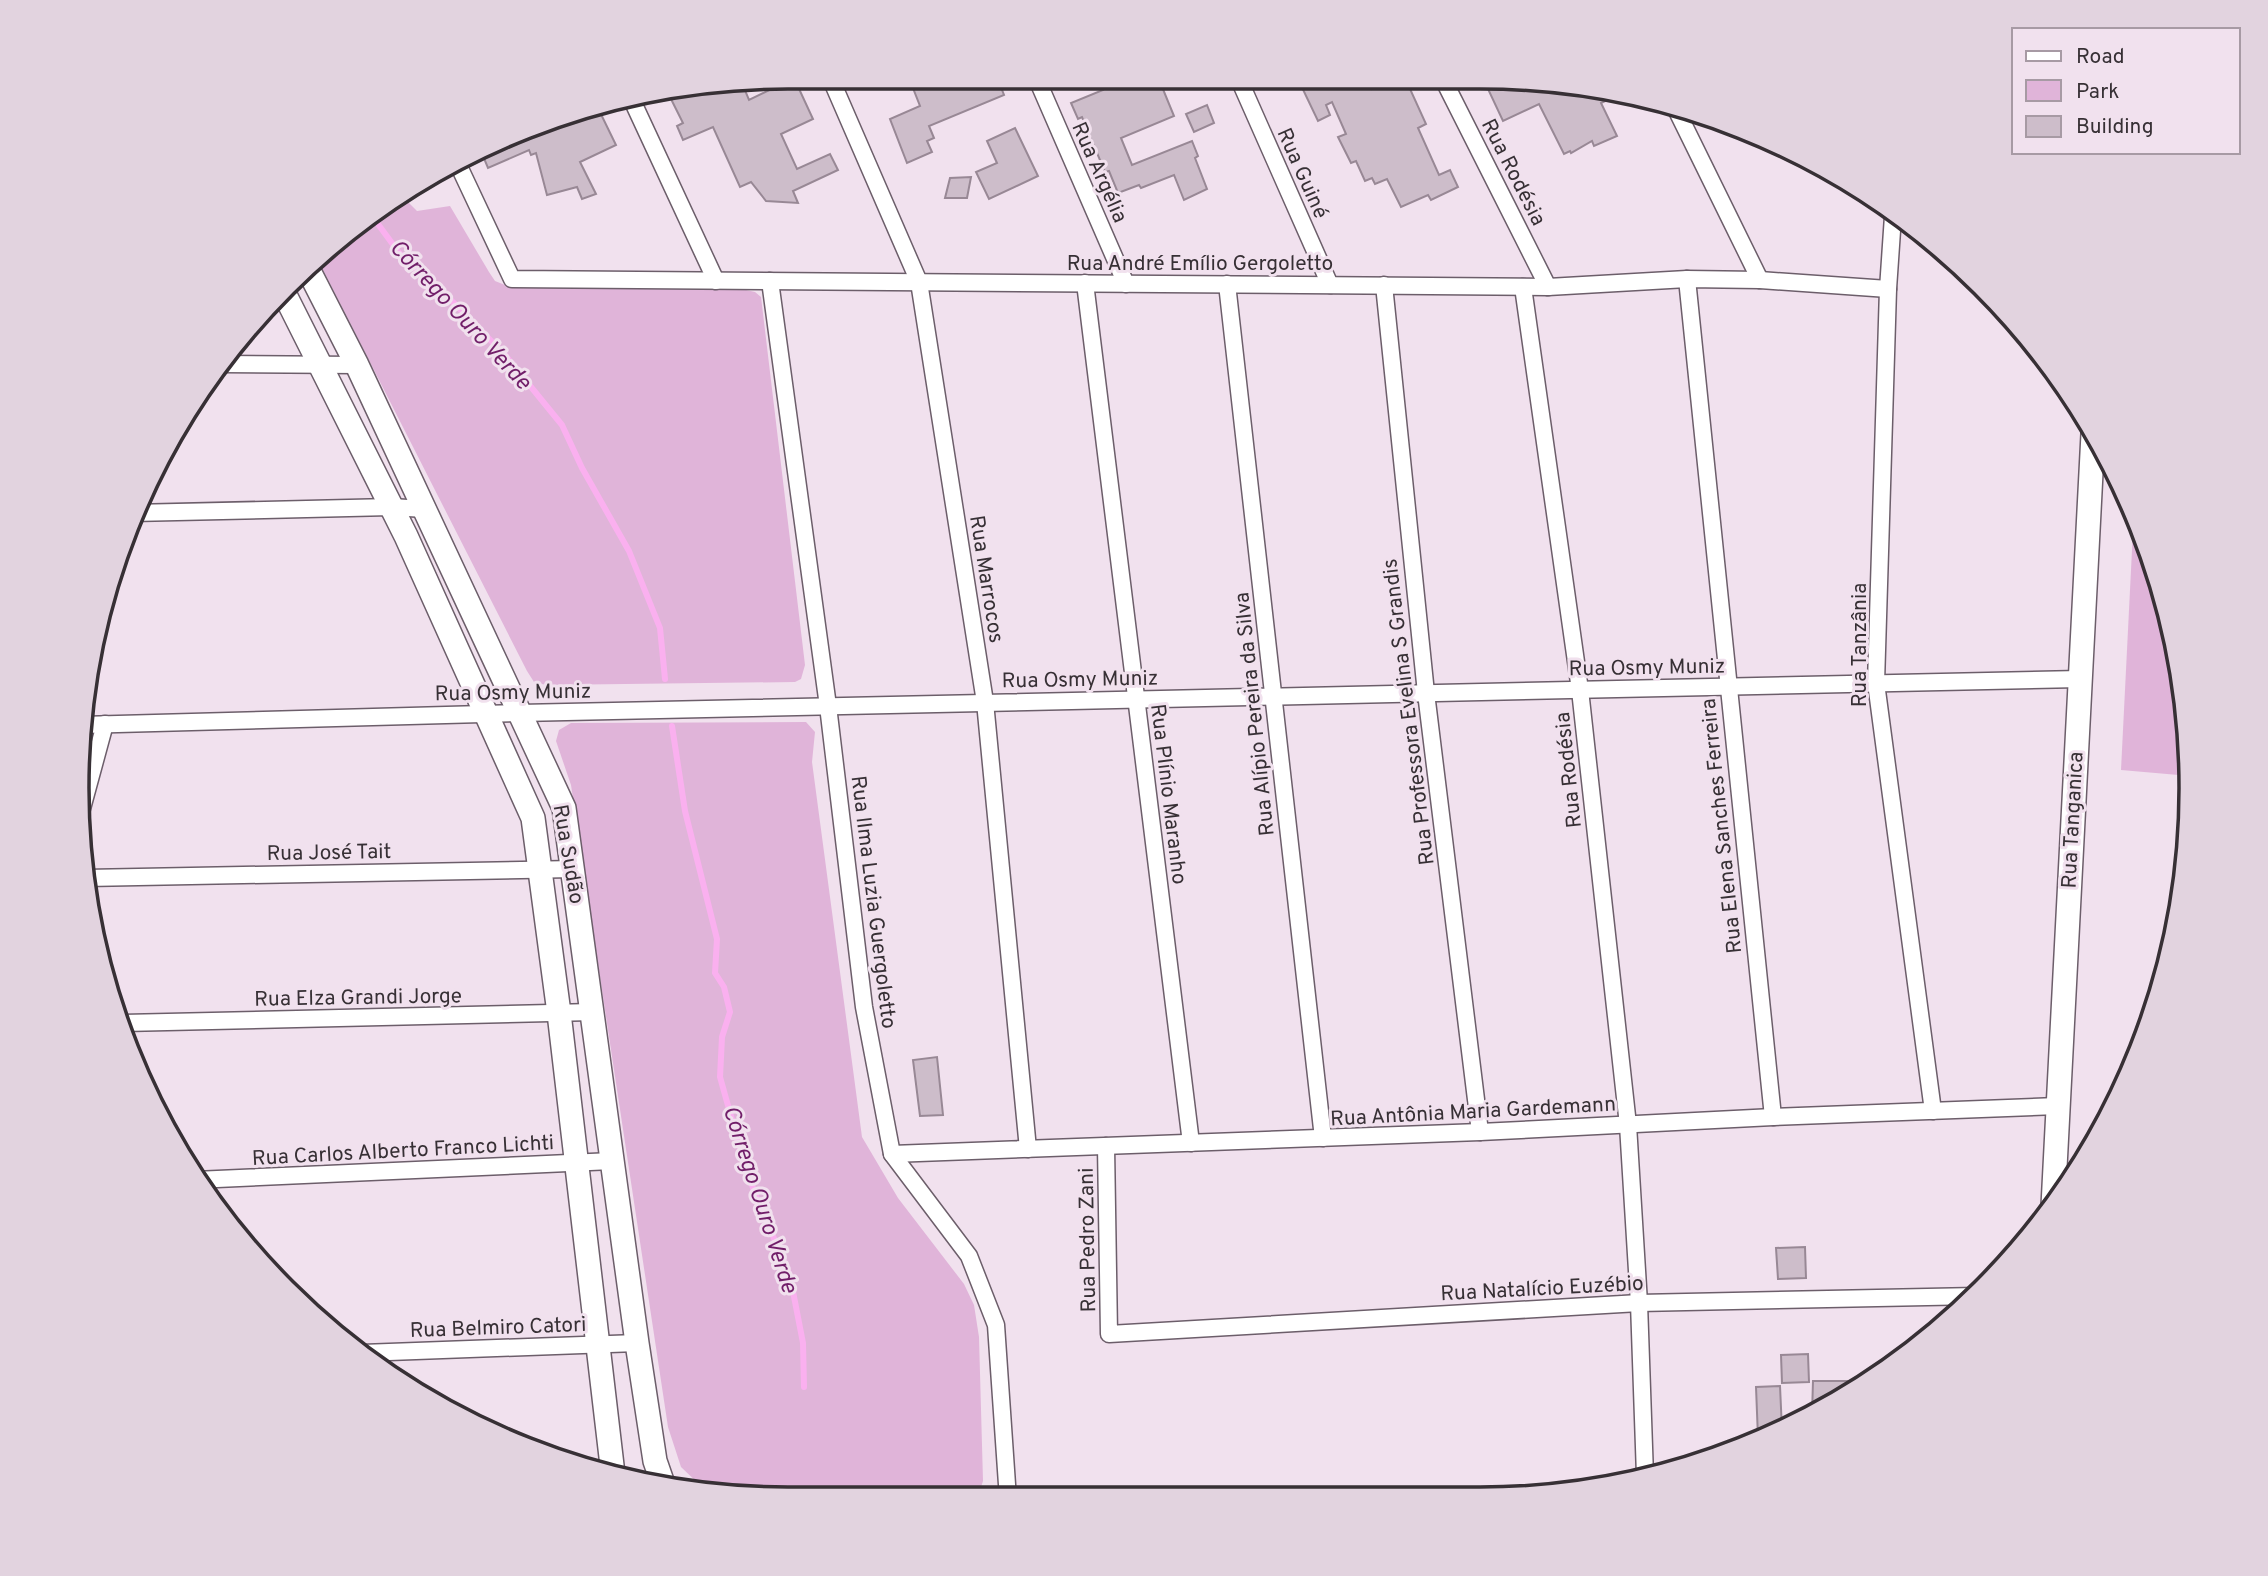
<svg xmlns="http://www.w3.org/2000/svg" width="2268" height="1576" font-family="Overpass,sans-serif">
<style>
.green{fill:#e0b4d9}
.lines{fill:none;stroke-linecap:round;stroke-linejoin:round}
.stream{stroke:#fab0ef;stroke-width:6}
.building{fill:#cdbdca;stroke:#988895;stroke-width:2}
.street-casing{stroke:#6c5e6a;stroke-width:19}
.secondary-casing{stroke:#6c5e6a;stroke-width:26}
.street{stroke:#fff;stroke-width:16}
.secondary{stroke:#fff;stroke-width:23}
.labels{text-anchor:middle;stroke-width:6;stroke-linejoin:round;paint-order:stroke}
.street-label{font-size:21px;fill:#373035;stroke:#f1e1ee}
.water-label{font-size:23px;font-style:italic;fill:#711e69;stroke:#f1e1ee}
.rim{fill:none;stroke:#373035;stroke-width:3.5}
</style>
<rect width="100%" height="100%" fill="#f1e1ee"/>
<g class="green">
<polygon points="399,193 417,211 450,206 489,272 495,281 505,285 746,290 755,292 761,297 805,665 801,679 795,682 546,685 534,682 527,671 319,262"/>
<polygon points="2134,510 2177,650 2190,776 2121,770"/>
<polygon points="806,722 815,732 812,762 862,1137 898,1198 964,1284 974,1305 979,1337 983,1481 979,1493 970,1499 778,1498 726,1493 702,1487 681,1467 668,1427 571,785 556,741 559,730 571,723"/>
</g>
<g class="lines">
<g class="stream">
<polyline points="372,216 400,254 455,304 505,355 562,425 582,468 629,551 660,628 665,679"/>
<polyline points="672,726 685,811 717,939 715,973 724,987 730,1012 722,1037 720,1077 741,1152 755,1194 790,1276 803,1343 804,1387"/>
</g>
</g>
<g class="building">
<polygon points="915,77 997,77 1004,95 929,126 934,138 927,141 932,152 907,163 890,119 920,106 911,83 916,81"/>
<polygon points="1097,77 1158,77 1174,116 1121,138 1132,165 1192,141 1198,156 1195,158 1207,189 1184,200 1174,175 1141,188 1139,185 1118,193 1109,171 1105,172 1082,117 1078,119 1071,103 1103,90"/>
<polygon points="1297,77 1313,77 1315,83 1327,77 1366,77 1372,89 1398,77 1432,77 1410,89 1426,124 1418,128 1439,175 1450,170 1458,187 1431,200 1428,195 1401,207 1387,179 1375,184 1372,178 1365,181 1356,161 1351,163 1338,137 1346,134 1332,102 1326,105 1330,115 1318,121"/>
<polygon points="794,78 813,119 781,134 797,169 830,154 838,170 793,191 798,203 766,201 751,182 740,187 713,127 683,140 677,126 683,123 668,93 742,83 749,100"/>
<polygon points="1504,81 1508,89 1523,81 1624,92 1601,103 1617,136 1594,146 1592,141 1571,153 1570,151 1564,154 1539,104 1503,121 1488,89"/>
<polygon points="596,104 616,145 580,162 596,194 582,199 577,187 547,195 536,153 531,155 529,150 488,168 483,156 491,152 488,147 511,136 513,141 542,127 544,131 576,117 574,113"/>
<polygon points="1207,105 1214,123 1194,132 1186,114"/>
<polygon points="1015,128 1038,176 989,199 976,172 997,163 987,141"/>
<polygon points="971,177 967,198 945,198 950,178"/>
<polygon points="937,1057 943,1115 920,1116 913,1060"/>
<polygon points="1805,1247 1806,1278 1778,1279 1776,1248"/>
<polygon points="1808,1354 1809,1382 1782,1383 1781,1355"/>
<polygon points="1813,1381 1866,1381 1812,1415"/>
<polygon points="1780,1386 1782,1430 1758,1438 1756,1387"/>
</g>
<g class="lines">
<g class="street-casing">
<g id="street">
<polyline points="830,77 919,282 985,702 1028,1149"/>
<polyline points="1036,77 1126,284"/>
<polyline points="1238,77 1330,285"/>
<polyline points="1442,77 1548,287"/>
<polyline points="631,98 716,281"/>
<polyline points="1674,105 1760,280"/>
<polyline points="456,160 512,279 1548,287 1687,279 1760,280 1888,289"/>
<polyline points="1893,216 1888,289 1876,683 1933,1111"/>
<polyline points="1687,279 1773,1117"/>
<polyline points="770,281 828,706 864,1007 892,1154 969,1256 996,1325 1008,1499"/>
<polyline points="1085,283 1191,1143"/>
<polyline points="1227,284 1323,1138"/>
<polyline points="1384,285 1426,693 1480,1132"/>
<polyline points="1523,287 1580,690 1628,1125 1639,1303 1645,1476"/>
<polyline points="222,364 357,365"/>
<polyline points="132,513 391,507 425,509"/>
<polyline points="81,725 520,713 2080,679"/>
<polyline points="80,816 105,724"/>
<polyline points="86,878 574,869"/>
<polyline points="123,1023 593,1012"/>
<polyline points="1106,1146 1109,1334 1639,1303 1977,1296"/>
<polyline points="892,1154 1480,1132 1773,1117 2057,1106"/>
<polyline points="195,1180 612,1161"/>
<polyline points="362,1353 637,1343"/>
</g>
</g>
<g class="secondary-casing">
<g id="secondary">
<polyline points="309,271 357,365 564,808 637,1343 655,1461 664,1487"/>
<polyline points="284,293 406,536 533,818 559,1013 613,1474"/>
<polyline points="2053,1206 2093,434"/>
</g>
</g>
<use href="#street" class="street"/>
<use href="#secondary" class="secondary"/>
</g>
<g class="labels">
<g class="street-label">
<text transform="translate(1100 172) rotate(66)" y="7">Rua Argélia</text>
<text transform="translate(1514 172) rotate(63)" y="7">Rua Rodésia</text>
<text transform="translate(1303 173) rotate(66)" y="7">Rua Guiné</text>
<text x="1200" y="270">Rua André Emílio Gergoletto</text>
<text transform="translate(987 579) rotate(81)" y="7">Rua Marrocos</text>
<text transform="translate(1859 645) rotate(-90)" y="7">Rua Tanzânia</text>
<text transform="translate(1647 667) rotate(-1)" y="7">Rua Osmy Muniz</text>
<text transform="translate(1080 679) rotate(-1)" y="7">Rua Osmy Muniz</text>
<text transform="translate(513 692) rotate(-1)" y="7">Rua Osmy Muniz</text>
<text transform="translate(1408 712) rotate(-97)" y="7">Rua Professora Evelina S Grandis</text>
<text transform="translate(1254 714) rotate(-96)" y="7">Rua Alípio Pereira da Silva</text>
<text transform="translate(1568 770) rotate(-96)" y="7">Rua Rodésia</text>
<text transform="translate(1169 794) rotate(83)" y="7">Rua Plínio Maranho</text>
<text transform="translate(2072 820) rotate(-87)" y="7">Rua Tanganica</text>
<text transform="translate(1721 826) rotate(-96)" y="7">Rua Elena Sanches Ferreira</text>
<text transform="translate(329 852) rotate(-1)" y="7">Rua José Tait</text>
<text transform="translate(569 854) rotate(80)" y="7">Rua Sudão</text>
<text transform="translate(874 902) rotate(83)" y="7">Rua Ilma Luzia Guergoletto</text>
<text transform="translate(358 997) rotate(-1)" y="7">Rua Elza Grandi Jorge</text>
<text transform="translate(1473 1111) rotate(-3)" y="7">Rua Antônia Maria Gardemann</text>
<text transform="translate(403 1150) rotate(-3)" y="7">Rua Carlos Alberto Franco Lichti</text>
<text transform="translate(1087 1240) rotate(-91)" y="7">Rua Pedro Zani</text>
<text transform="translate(1542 1288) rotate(-3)" y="7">Rua Natalício Euzébio</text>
<text transform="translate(498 1327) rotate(-2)" y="7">Rua Belmiro Catori</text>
</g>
<g class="water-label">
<text transform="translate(461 314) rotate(47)" y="8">Córrego Ouro Verde</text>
<text transform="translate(761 1199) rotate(72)" y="8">Córrego Ouro Verde</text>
</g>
</g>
<path d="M0 0H2268V1576H0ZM788 89H1480A699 699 0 0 1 2179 788V788A699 699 0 0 1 1480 1487H788A699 699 0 0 1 89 788V788A699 699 0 0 1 788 89Z" fill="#e2d3df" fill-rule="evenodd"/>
<path class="rim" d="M788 89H1480A699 699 0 0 1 2179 788V788A699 699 0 0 1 1480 1487H788A699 699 0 0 1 89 788V788A699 699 0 0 1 788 89Z"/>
<rect x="2012" y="28" width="228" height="126" fill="#f1e1ee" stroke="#a79aa4" stroke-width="2"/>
<rect x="2026" y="51" width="35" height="10" fill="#ffffff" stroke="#a79aa4" stroke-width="2"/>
<text x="2076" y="63" font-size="21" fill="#373035">Road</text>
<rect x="2026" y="80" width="35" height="21" fill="#e0b4d9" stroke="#a79aa4" stroke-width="2"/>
<text x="2076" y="98" font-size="21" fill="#373035">Park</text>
<rect x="2026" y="116" width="35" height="21" fill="#cdbdca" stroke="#a79aa4" stroke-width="2"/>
<text x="2076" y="133" font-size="21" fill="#373035">Building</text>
</svg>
